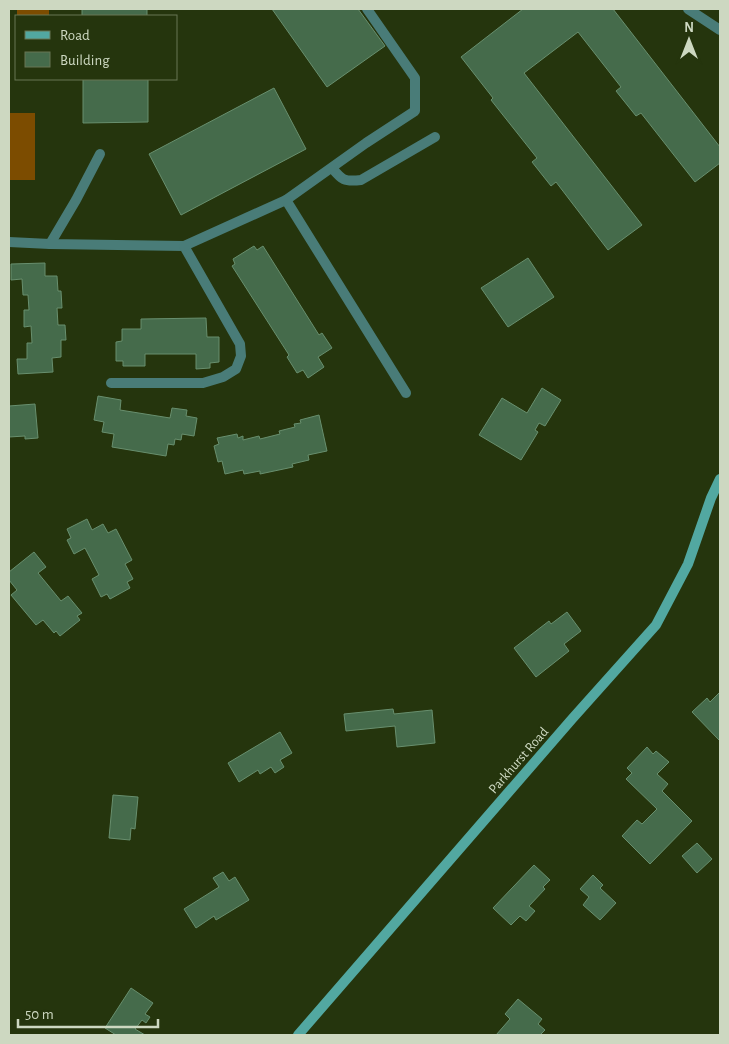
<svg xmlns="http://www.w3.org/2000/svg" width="729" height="1044" font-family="'Alegreya Sans',sans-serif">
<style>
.green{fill:#7c4c00}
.building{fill:#456b4b;stroke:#688f6e}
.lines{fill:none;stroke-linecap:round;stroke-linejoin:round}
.lane{stroke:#497c78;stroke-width:10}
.street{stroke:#497c78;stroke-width:10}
.secondary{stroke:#52a8a1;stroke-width:10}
.labels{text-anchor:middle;stroke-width:4;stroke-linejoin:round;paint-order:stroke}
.street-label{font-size:14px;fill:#cdd8c1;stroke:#25350d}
</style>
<rect width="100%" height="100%" fill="#25350d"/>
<g class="green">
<rect x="17" y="9" width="32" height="7"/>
<rect x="9" y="113" width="26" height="67"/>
</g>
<g class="building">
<rect x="82" y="9" width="65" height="7"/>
<polygon points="272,9 358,9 385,46 327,87"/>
<polygon points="523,9 613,9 720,147 720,163 695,182 641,113 636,116 616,91 621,87 578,32 524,73 642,225 608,250 556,182 551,186 532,162 537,158 491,100 493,98 461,57"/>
<polygon points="83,79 148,79 148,122 83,123"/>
<polygon points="274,88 306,149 181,215 149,154"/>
<polygon points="254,246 257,250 263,246 319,335 322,333 332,348 318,357 324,367 308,378 303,370 297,373 287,357 289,355 232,266 235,264 233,259"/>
<polygon points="528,258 554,297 508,327 481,288"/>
<polygon points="45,263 45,276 57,276 58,291 61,291 62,308 57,308 58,325 65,325 66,340 61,340 61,357 52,358 53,372 18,374 17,359 27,359 27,343 32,343 31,326 24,327 24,310 29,310 28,295 23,295 22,279 11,280 11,264"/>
<polygon points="206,318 207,337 219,337 219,362 210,363 210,368 196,369 196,354 145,354 145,366 123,366 123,361 116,361 116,342 122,341 122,329 141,329 141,319"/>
<polygon points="542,388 561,400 545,426 539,423 535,430 538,432 521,460 479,435 502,398 527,413"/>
<polygon points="98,396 121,400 120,410 170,418 172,408 187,410 186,416 197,418 194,436 182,434 181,440 175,439 174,445 168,444 166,456 112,447 114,434 102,432 104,422 94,420"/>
<polygon points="35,404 38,438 25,439 25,436 9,437 9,406"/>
<polygon points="319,415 327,451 308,455 309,460 292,464 293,467 260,474 260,471 244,474 243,470 225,474 222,461 218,462 214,446 219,444 217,438 237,434 238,438 243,436 243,440 259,436 260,439 280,434 279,431 295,427 294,424 301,423 300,420"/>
<polygon points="87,519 92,530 103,524 108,533 116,529 132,560 125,564 133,579 127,582 130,588 110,599 107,594 101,597 92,579 99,575 85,548 74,554 67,540 71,538 67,529"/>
<polygon points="34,552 46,567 38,573 61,601 68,596 82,613 77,616 80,620 60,636 56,631 54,633 43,620 36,625 11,595 17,590 9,580 9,572"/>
<polygon points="567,612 581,631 564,644 569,651 536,677 514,648 549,621 551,624"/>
<polygon points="720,692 720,739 719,740 692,712 707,698 710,702"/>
<polygon points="393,709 394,714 432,710 435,743 397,747 395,726 346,731 344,714"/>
<polygon points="280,732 292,753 280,760 284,767 275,773 271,767 260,774 258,770 239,782 228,763"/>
<polygon points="647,747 653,754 656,751 669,762 657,774 668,784 662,791 692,821 650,864 622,836 637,820 642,824 657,809 626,779 632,773 627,768"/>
<polygon points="113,795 138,797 135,829 131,828 130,840 109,838"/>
<polygon points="697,843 712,859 697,873 682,856"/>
<polygon points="534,865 550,880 543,887 545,889 529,906 535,911 526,921 520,916 511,925 493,908"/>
<polygon points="223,872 229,881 235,877 249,900 216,920 214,916 196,928 184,909 219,887 213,878"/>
<polygon points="593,875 603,885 600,888 616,903 600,920 583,905 589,897 580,889"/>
<polygon points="131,988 153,1003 145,1014 150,1017 146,1023 142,1020 135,1029 145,1035 116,1035 105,1028"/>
<polygon points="518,999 542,1019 538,1024 545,1030 540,1035 496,1035 510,1019 505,1014"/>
</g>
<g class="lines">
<g class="lane">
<polyline points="688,9 720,30"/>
<path d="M 332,168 C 342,180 344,182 361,180 L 435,137"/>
<polyline points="50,244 76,200 100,154"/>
</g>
<g class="street">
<polyline points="286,200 366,143 415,111 415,78 367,9"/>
<polyline points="9,242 50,244 184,246 240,344 241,356 236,369 223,377 203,383 111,383"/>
<polyline points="184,246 286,200 406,393"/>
</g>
<polyline class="secondary" points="298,1035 572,719 656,625 688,564 711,498 720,479"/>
</g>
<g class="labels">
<g class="street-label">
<text transform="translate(518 760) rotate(-49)" y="5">Parkhurst Road</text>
</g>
</g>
<rect width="729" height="1044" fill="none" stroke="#cdd8c1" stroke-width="20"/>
<rect x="15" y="15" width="162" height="65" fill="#25350d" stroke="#687655"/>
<rect x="25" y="31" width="25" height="8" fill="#52a8a1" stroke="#687655"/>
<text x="60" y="40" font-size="15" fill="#cdd8c1">Road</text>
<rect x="25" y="52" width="25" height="15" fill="#456b4b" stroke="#687655"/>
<text x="60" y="65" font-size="15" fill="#cdd8c1">Building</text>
<g transform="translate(689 40)" stroke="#25350d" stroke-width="4" paint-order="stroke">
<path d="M0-4L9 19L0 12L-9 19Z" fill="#cdd8c1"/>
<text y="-8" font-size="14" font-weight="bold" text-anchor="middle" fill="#cdd8c1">N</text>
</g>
<path d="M18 1019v8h140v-8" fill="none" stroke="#cdd8c1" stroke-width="2.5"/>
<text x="25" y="1019" font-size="15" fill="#cdd8c1" stroke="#25350d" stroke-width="4" paint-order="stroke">50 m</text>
</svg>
